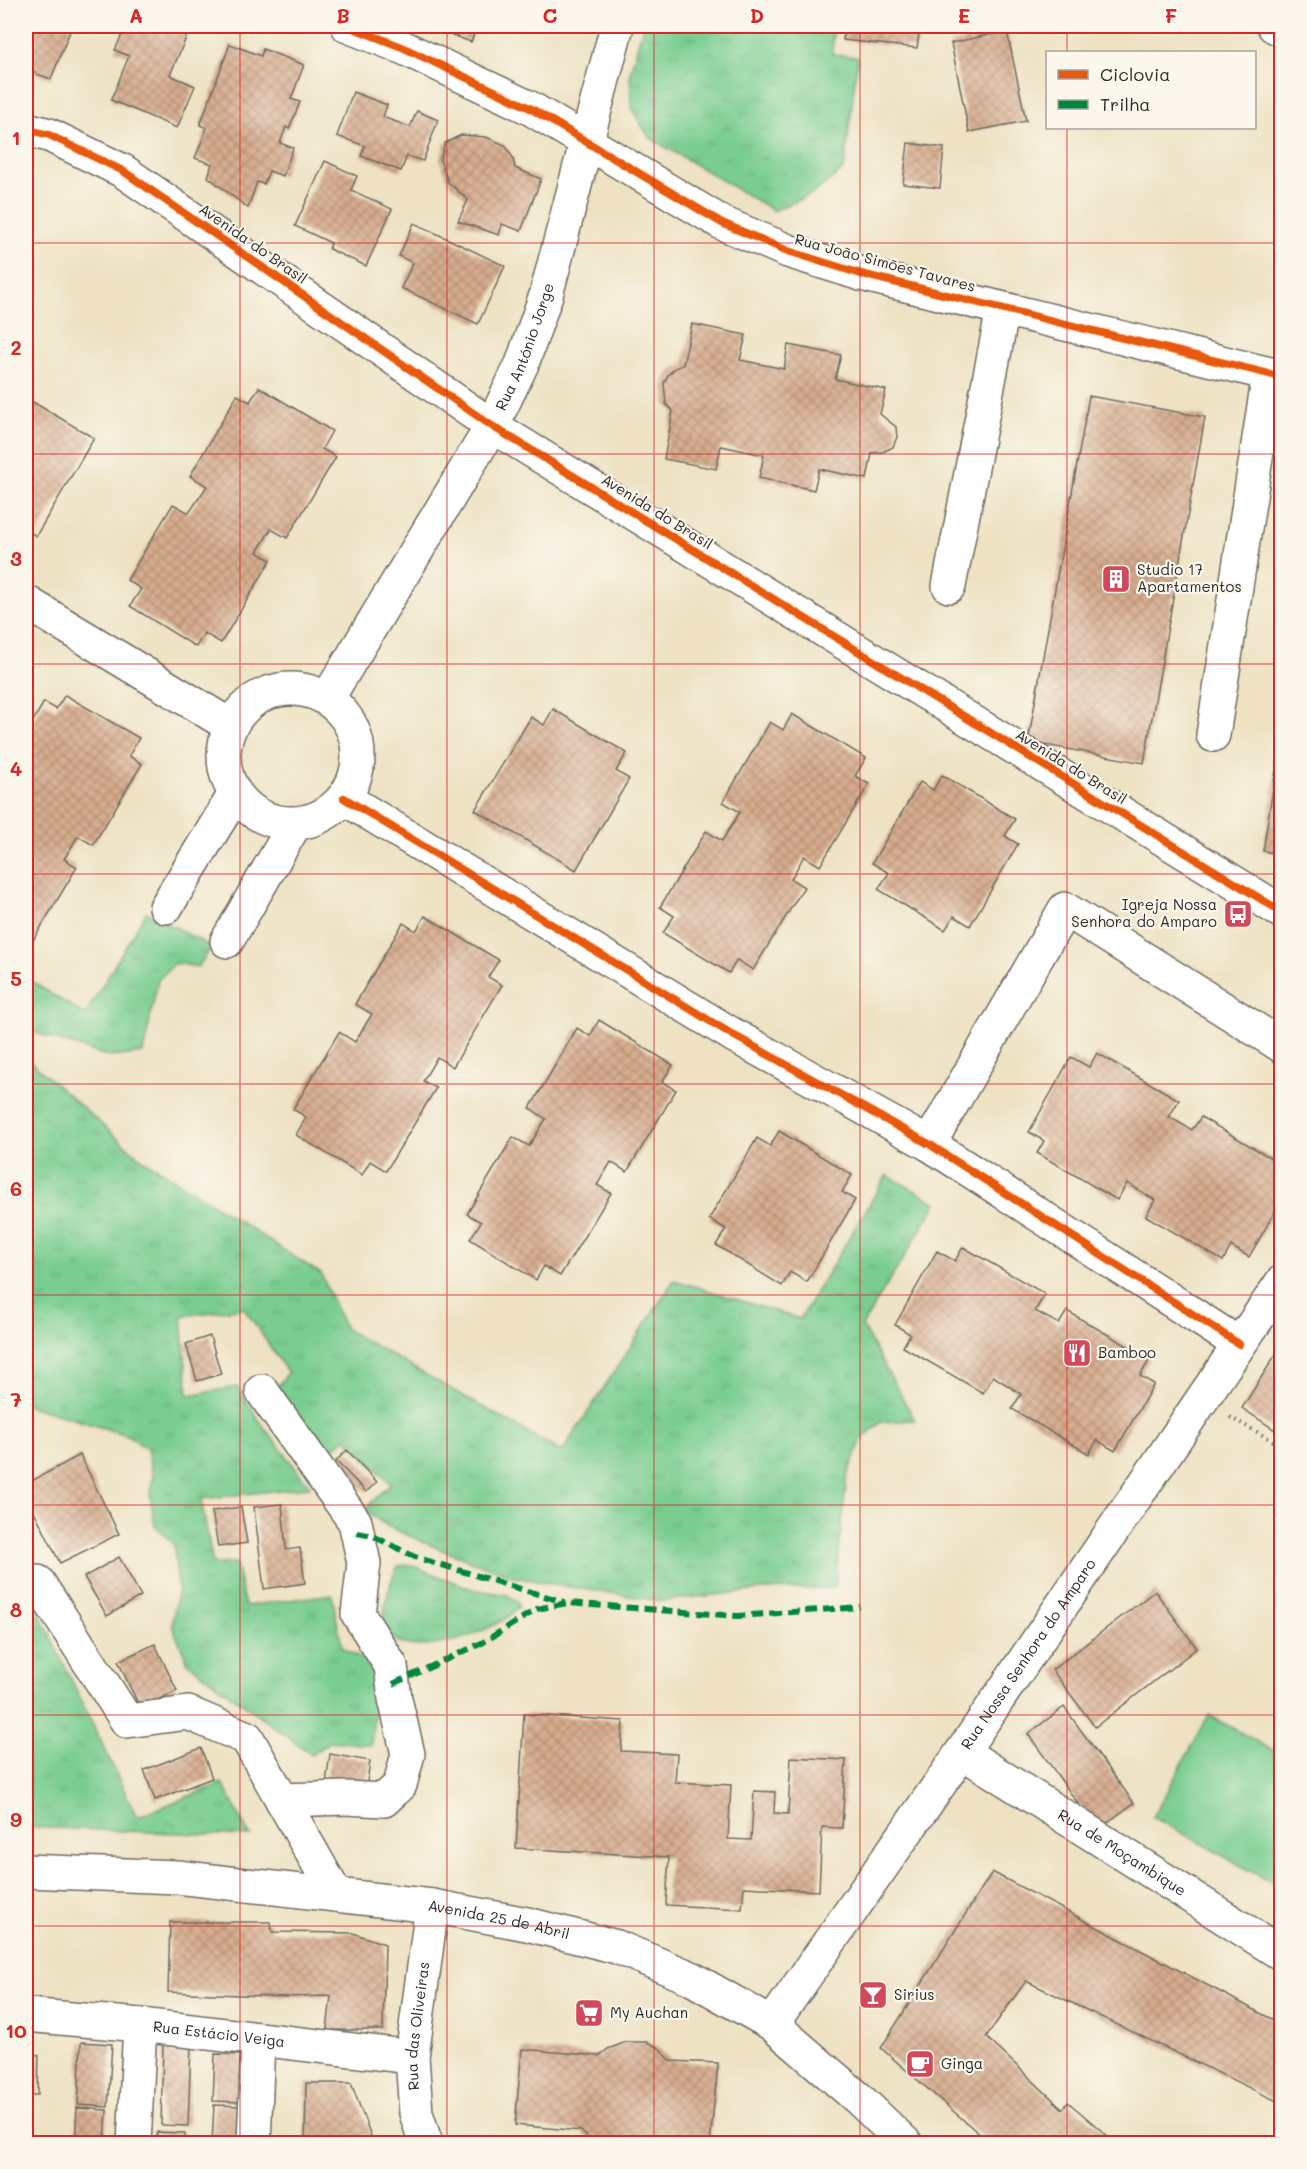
<svg xmlns="http://www.w3.org/2000/svg" width="1307" height="2169" font-family="Mali,sans-serif">
<style>
.grass{fill:url(#grass-tufts);stroke:#527c5d;stroke-width:1.5}
.park{fill:#79cd8f;stroke:#527c5d;stroke-width:1.5}
.building{fill:url(#building-cross-hatch)}
.lines{fill:none;stroke-linecap:round;stroke-linejoin:round}
.minor-casing{stroke:#6f6b60;stroke-width:36}
.path{stroke:#6f6b60;stroke-width:4;stroke-dasharray:1.5 4.5;stroke-linecap:butt}
.minor{stroke:#fff;stroke-width:33}
.quiet{stroke:#00873e;stroke-width:6;stroke-dasharray:12 6;stroke-linecap:butt}
.cycleway-casing{stroke:#fbf7ec;stroke-width:11}
.cycleway{stroke:#e8590c;stroke-width:8}
.grid{fill:none;stroke:#d62828;stroke-width:1.5;stroke-opacity:0.55}
.labels{text-anchor:middle;stroke-width:4.5;stroke-linejoin:round;paint-order:stroke}
.street-label{font-size:15px;fill:#2b2b2b;stroke:#fbf7ec}
.poi-label{font-size:15px;fill:#2b2b2b;stroke:#fbf7ec;text-anchor:start}
.neatline{fill:none;stroke:#d62828;stroke-width:2}
.grid-label{font-size:20px;text-anchor:middle;font-weight:bold;fill:#d62828}
</style>
<defs>
<pattern id="grass-tufts" width="24" height="20" patternUnits="userSpaceOnUse" patternTransform="scale(1.5)"><rect width="24" height="20" fill="#79cd8f"/><path d="M3 7l-1-3M5 7V3M7 7l1-3M15 17l-1-3M17 17v-4M19 17l1-3" fill="none" stroke="#69b07c"/></pattern>
<pattern id="building-cross-hatch" width="8" height="8" patternUnits="userSpaceOnUse" patternTransform="scale(1.5)"><rect width="8" height="8" fill="#d8ad8f"/><path d="M0 0l8 8M0 8l8-8" fill="none" stroke="#af8d75"/></pattern>
</defs>
<rect width="100%" height="100%" fill="#fbf7ec"/>
<filter id="ink" filterUnits="userSpaceOnUse"><feTurbulence type="fractalNoise" baseFrequency=".0167" numOctaves="2"/><feDisplacementMap in="SourceGraphic" scale="12" xChannelSelector="R" yChannelSelector="G"/><feConvolveMatrix kernelMatrix="1 2 1 2 8 2 1 2 1" color-interpolation-filters="sRGB"/></filter>
<filter id="wash" filterUnits="userSpaceOnUse"><feTurbulence type="fractalNoise" baseFrequency=".008" numOctaves="4" result="noise"/><feDisplacementMap in="SourceGraphic" scale="24" xChannelSelector="R" yChannelSelector="G"/><feGaussianBlur stdDeviation="1.35" result="paint"/><feColorMatrix in="noise" values="0 0 0 0 0 0 0 0 0 0 0 0 0 0 0 0 0 1.4 0 .05"/><feComposite in="paint" operator="in"/></filter>
<g filter="url(#wash)">
<rect width="100%" height="100%" fill="#eee2c3"/>
<g class="grass">
<polygon points="643,26 834,26 832,54 858,57 844,169 812,194 774,211 650,138 631,108 630,73"/>
<polygon points="146,912 212,947 198,967 175,963 158,980 143,1053 110,1057 26,1030 26,978 85,1015"/>
<polygon points="26,1058 138,1156 321,1274 345,1329 562,1452 674,1280 800,1319 887,1175 937,1203 862,1326 915,1420 881,1422 862,1439 847,1476 835,1588 760,1590 662,1601 564,1586 515,1577 447,1552 389,1527 363,1510 391,1484 346,1438 323,1457 276,1388 288,1373 244,1308 182,1316 188,1395 237,1387 264,1427 310,1487 201,1499 213,1564 236,1563 245,1606 332,1594 342,1647 366,1661 378,1681 371,1745 330,1741 312,1755 188,1663 172,1625 178,1588 174,1545 155,1526 150,1495 153,1478 147,1449 127,1435 26,1405"/>
<path d="M 410,1565 L 472,1589 L 508,1595 L 518,1603 L 519,1607 C 492,1638 365,1679 386,1601 C 389,1588 392,1577 398,1566 Z"/>
<polygon points="26,1585 137,1817 222,1783 250,1836 26,1827"/>
</g>
<polygon class="park" points="1209,1715 1281,1755 1281,1888 1153,1817"/>
<g id="blocks">
<g class="building">
<polygon points="26,26 72,26 51,79 26,70"/>
<polygon points="126,26 191,26 170,75 195,86 177,128 111,100 129,56 115,50"/>
<polygon points="427,26 477,26 471,42"/>
<polygon points="844,26 920,26 917,48 843,40"/>
<polygon points="1007,31 1026,121 969,132 951,43"/>
<polygon points="230,44 261,56 263,49 304,65 291,99 300,102 289,129 286,127 280,143 293,148 283,176 269,171 264,184 257,182 248,208 208,177 212,164 195,158 207,128 200,125"/>
<polygon points="353,92 387,105 383,117 410,127 417,111 438,120 423,161 407,156 401,171 361,156 365,146 337,136"/>
<polygon points="461,135 486,137 505,145 513,158 515,168 541,179 521,231 502,224 499,235 458,221 468,200 448,182 440,160 445,143"/>
<polygon points="908,143 944,148 940,188 903,184"/>
<polygon points="325,161 357,176 351,190 392,209 366,266 329,249 331,243 295,226"/>
<polygon points="414,223 505,266 478,324 401,288 413,263 399,256"/>
<polygon points="692,324 746,335 740,360 784,369 788,345 841,355 835,379 886,390 880,414 896,427 897,437 893,447 883,452 872,453 867,479 819,469 814,490 759,478 764,455 721,446 716,469 664,459 673,411 666,404 664,383 668,375 675,368 683,365"/>
<polygon points="259,387 332,431 322,449 336,457 287,538 271,529 257,552 271,560 221,643 204,633 196,647 130,606 141,589 127,580 173,504 189,513 207,486 190,476 237,395 250,402"/>
<polygon points="1089,396 1205,417 1144,763 1028,742"/>
<polygon points="26,398 94,438 36,536 26,530"/>
<polygon points="65,695 139,738 129,756 142,764 93,845 78,836 64,859 77,867 26,952 26,733 44,702 56,709"/>
<polygon points="553,709 627,753 616,771 629,779 576,870 475,810 531,717 544,725"/>
<polygon points="792,714 866,758 855,776 869,784 820,866 804,856 791,879 804,887 753,970 737,960 729,973 663,933 674,916 660,907 706,831 722,841 740,812 723,802 770,722 783,730"/>
<polygon points="1280,745 1281,745 1281,854 1263,851"/>
<polygon points="942,775 1015,819 1005,836 1018,844 970,926 954,916 945,930 878,889 889,873 872,863 920,782 933,790"/>
<polygon points="425,916 499,960 488,977 502,985 453,1067 437,1057 423,1081 436,1088 386,1171 370,1161 362,1175 296,1135 306,1117 293,1109 339,1032 355,1042 372,1014 355,1004 403,923 416,931"/>
<polygon points="599,1020 673,1065 662,1082 676,1090 627,1172 611,1162 597,1185 611,1193 560,1276 544,1266 536,1280 470,1239 481,1222 467,1214 513,1137 529,1146 546,1119 530,1108 577,1028 590,1036"/>
<polygon points="1097,1053 1179,1100 1169,1117 1192,1130 1201,1117 1281,1164 1281,1170 1274,1182 1281,1187 1281,1201 1249,1257 1231,1246 1223,1261 1146,1216 1155,1200 1127,1183 1117,1200 1037,1153 1044,1141 1029,1132 1071,1057 1089,1067"/>
<polygon points="779,1131 852,1175 842,1192 855,1200 807,1282 790,1272 782,1286 716,1245 726,1229 709,1219 757,1138 770,1146"/>
<polygon points="963,1247 1045,1294 1035,1311 1059,1324 1067,1311 1150,1359 1140,1376 1154,1384 1115,1451 1097,1440 1089,1454 1012,1409 1021,1394 993,1376 983,1393 903,1347 910,1334 895,1325 937,1251 955,1261"/>
<polygon points="210,1336 221,1374 197,1381 186,1344"/>
<polygon points="1281,1346 1281,1434 1242,1408"/>
<polygon points="347,1450 377,1482 366,1492 336,1461"/>
<polygon points="80,1455 119,1534 60,1563 26,1495 26,1484"/>
<polygon points="282,1504 286,1550 300,1548 305,1583 264,1589 254,1507"/>
<polygon points="241,1507 247,1543 218,1547 212,1511"/>
<polygon points="119,1557 141,1596 107,1616 84,1577"/>
<polygon points="1155,1591 1197,1648 1095,1727 1052,1670"/>
<polygon points="155,1644 177,1691 140,1708 118,1661"/>
<polygon points="1064,1707 1134,1803 1097,1830 1028,1734"/>
<polygon points="524,1714 623,1721 621,1751 677,1754 675,1782 731,1785 728,1839 751,1840 754,1791 775,1792 774,1813 788,1814 791,1757 846,1760 842,1828 822,1827 819,1891 744,1887 742,1909 666,1905 669,1857 516,1848"/>
<polygon points="201,1748 212,1778 155,1800 144,1770"/>
<polygon points="330,1754 370,1761 366,1789 326,1783"/>
<polygon points="992,1872 1281,2024 1281,2103 1026,1981 986,2037 1063,2109 1068,2102 1117,2144 991,2144 881,2048"/>
<polygon points="170,1922 270,1922 272,1932 353,1933 385,1944 383,2030 327,2030 331,1996 286,1997 168,1992"/>
<polygon points="81,2042 112,2044 108,2107 78,2105"/>
<polygon points="626,2042 647,2042 659,2048 671,2061 718,2063 710,2144 594,2144 581,2131 515,2125 522,2049 599,2056 608,2049"/>
<polygon points="163,2044 191,2045 188,2126 161,2125"/>
<polygon points="26,2054 39,2055 38,2095 26,2095"/>
<polygon points="215,2054 242,2055 241,2102 213,2101"/>
<polygon points="306,2083 351,2083 374,2144 305,2144"/>
<polygon points="214,2105 241,2106 240,2144 212,2144"/>
<polygon points="77,2108 107,2110 105,2144 75,2144"/>
<polygon points="157,2132 185,2133 185,2144 157,2144"/>
</g>
</g>
</g>
<g filter="url(#ink)">
<use href="#blocks" fill-opacity="0" stroke="#6f6b60" stroke-width="1.5"/>
<g class="lines">
<g class="minor-casing">
<g id="minor">
<polyline points="348,26 402,47 530,108 722,223 788,251 861,274 1282,377"/>
<polyline points="1274,26 1282,30"/>
<polyline points="26,129 49,135 123,171 492,426 1282,912"/>
<polyline points="949,586 1003,309"/>
<polyline points="26,602 231,726"/>
<circle cx="291" cy="756" r="67"/>
<path id="s1" d="M 327,699 L 492,426 L 522,364 L 546,295 L 617,26"/>
<polyline points="1213,735 1269,374"/>
<polyline points="344,798 733,1035 929,1144 1239,1344"/>
<polyline points="166,907 235,794"/>
<polyline points="227,941 295,824"/>
<polyline points="929,1144 1065,909 1282,1046"/>
<polyline points="262,1391 355,1522 364,1563 358,1614 391,1666 395,1699 408,1754 400,1785 384,1800 346,1798 282,1800"/>
<polyline points="38,1582 127,1721 188,1713 247,1738 336,1895"/>
<path id="s2" d="M 962,1752 L 1282,1954"/>
<path id="s3" d="M 26,1871 L 177,1877 L 432,1906 L 527,1924 L 617,1947 L 689,1977 L 772,2024 L 859,2099 L 906,2144"/>
<path id="s4" d="M 26,2015 L 140,2025 L 412,2057"/>
<path id="s5" d="M 772,2024 L 962,1752 L 1282,1282"/>
<polyline points="134,2144 140,2025"/>
<polyline points="254,2144 258,2039"/>
<path id="s6" d="M 426,2144 L 416,2113 L 412,2057 L 432,1906"/>
</g>
</g>
<polyline class="path" points="1230,1417 1277,1443 1282,1451"/>
<use href="#minor" class="minor"/>
<g class="quiet">
<polyline points="357,1533 373,1536 415,1557 564,1602"/>
<polyline points="393,1684 482,1643 537,1609 567,1603 738,1616 860,1607"/>
</g>
<g class="cycleway-casing">
<g id="cycleway">
<polyline points="348,26 402,47 530,108 722,223 788,251 861,274 1282,377"/>
<polyline points="26,129 49,135 123,171 492,426 1282,912"/>
<polyline points="344,798 733,1035 929,1144 1239,1344"/>
</g>
</g>
<use href="#cycleway" class="cycleway"/>
</g>
</g>
<path class="grid" d="M 240,26 L 240,2144M 447,26 L 447,2144M 654,26 L 654,2144M 860,26 L 860,2144M 1067,26 L 1067,52M 1067,128 L 1067,2144M 26,243 L 1282,243M 26,454 L 1282,454M 26,664 L 1282,664M 26,874 L 1282,874M 26,1084 L 1282,1084M 26,1295 L 1282,1295M 26,1505 L 1282,1505M 26,1715 L 1282,1715M 26,1926 L 1282,1926"/>
<defs>
<g id="building-square" transform="scale(1.5)"><rect x="-9" y="-9" width="18" height="18" rx="4" fill="#d1495b" stroke="#fbf7ec"/><path d="M-4-6H4V6H1V3H-1V6H-4ZM-2.5-4.3h1.7v1.8h-1.7ZM.8-4.3h1.7v1.8H.8ZM-2.5-1h1.7V.8h-1.7ZM.8-1h1.7V.8H.8Z" fill="#fff"/></g>
<g id="bus-square" transform="scale(1.5)"><rect x="-9" y="-9" width="18" height="18" rx="4" fill="#d1495b" stroke="#fbf7ec"/><path d="M-5-6H5V4H4V6H2V4H-2V6H-4V4H-5ZM-3.5-4V0h7V-4ZM-3.5 1.2v1.5H-2V1.2ZM2 1.2v1.5H3.5V1.2Z" fill="#fff"/></g>
<g id="restaurant-square" transform="scale(1.5)"><rect x="-9" y="-9" width="18" height="18" rx="4" fill="#d1495b" stroke="#fbf7ec"/><path d="M-5-6h1v4h1v-4h1v4h1v-4h1v5L-1.5 .5V6h-2V.5L-5-1ZM5-6V6H3V1.5H1.5Q1.5-4 5-6Z" fill="#fff"/></g>
<g id="bar-square" transform="scale(1.5)"><rect x="-9" y="-9" width="18" height="18" rx="4" fill="#d1495b" stroke="#fbf7ec"/><path d="M-6-5H6L.8 .8V4.5H3.5V6h-7V4.5H-.8V.8Z" fill="#fff"/></g>
<g id="supermarket-square" transform="scale(1.5)"><rect x="-9" y="-9" width="18" height="18" rx="4" fill="#d1495b" stroke="#fbf7ec"/><path d="M-6-5.5h2.5l.6 2H6L4.5 2H-2.5L-4.4-4H-6ZM-1.5 3.2a1.3 1.3 0 1 0 .1 0ZM3 3.2a1.3 1.3 0 1 0 .1 0Z" fill="#fff"/></g>
<g id="cafe-square" transform="scale(1.5)"><rect x="-9" y="-9" width="18" height="18" rx="4" fill="#d1495b" stroke="#fbf7ec"/><path d="M-5.5-4.5H6V0H3Q3 3.5 0 3.5H-2.5Q-5.5 3.5-5.5 0ZM3-3.2v2h1.7v-2ZM-6 4.5H4V6H-6Z" fill="#fff"/></g>
</defs>
<g fill-rule="evenodd">
<use href="#building-square" x="1116" y="579"/>
<use href="#bus-square" x="1238" y="914"/>
<use href="#restaurant-square" x="1077" y="1353"/>
<use href="#bar-square" x="873" y="1995"/>
<use href="#supermarket-square" x="589" y="2013"/>
<use href="#cafe-square" x="920" y="2064"/>
</g>
<g class="labels">
<g class="street-label">
<text transform="translate(253 244) rotate(35)" y="5">Avenida do Brasil</text>
<text transform="translate(885 263) rotate(15)" y="5">Rua João Simões Tavares</text>
<text dy="5" stroke="none"><textPath href="#s1" startOffset="405">Rua António Jorge</textPath></text>
<text transform="translate(657 512) rotate(32)" y="5">Avenida do Brasil</text>
<text transform="translate(1071 767) rotate(32)" y="5">Avenida do Brasil</text>
<text dy="5" stroke="none"><textPath href="#s5" startOffset="450">Rua Nossa Senhora do Amparo</textPath></text>
<text dy="5" stroke="none"><textPath href="#s2" startOffset="189">Rua de Moçambique</textPath></text>
<text dy="5" stroke="none"><textPath href="#s3" startOffset="476">Avenida 25 de Abril</textPath></text>
<text dy="5" stroke="none"><textPath href="#s6" startOffset="120">Rua das Oliveiras</textPath></text>
<text dy="5" stroke="none"><textPath href="#s4" startOffset="194">Rua Estácio Veiga</textPath></text>
</g>
<g class="poi-label">
<text x="1137" y="575">Studio 17<tspan x="1137" dy="17">Apartamentos</tspan></text>
<text x="1217" y="910" text-anchor="end">Igreja Nossa<tspan x="1217" dy="17">Senhora do Amparo</tspan></text>
<text x="1098" y="1358">Bamboo</text>
<text x="894" y="2000">Sirius</text>
<text x="610" y="2018">My Auchan</text>
<text x="941" y="2069">Ginga</text>
</g>
</g>
<rect width="1307" height="2169" fill="none" stroke="#fbf7ec" stroke-width="66"/>
<rect x="1046" y="51" width="210" height="78" fill="#fbf7ec" stroke="#a8a59f" stroke-width="1.5"/>
<rect x="1058" y="70" width="30" height="9" fill="#e8590c" stroke="#a8a59f" stroke-width="1.5"/>
<text x="1100" y="81" font-size="18" fill="#2b2b2b">Ciclovia</text>
<rect x="1058" y="100" width="30" height="9" fill="#00873e" stroke="#a8a59f" stroke-width="1.5"/>
<text x="1100" y="111" font-size="18" fill="#2b2b2b">Trilha</text>
<rect x="33" y="33" width="1241" height="2103" class="neatline"/>
<g class="grid-label">
<text x="136" y="23">A</text>
<text x="343" y="23">B</text>
<text x="550" y="23">C</text>
<text x="757" y="23">D</text>
<text x="964" y="23">E</text>
<text x="1171" y="23">F</text>
<text x="16" y="145">1</text>
<text x="16" y="355">2</text>
<text x="16" y="566">3</text>
<text x="16" y="776">4</text>
<text x="16" y="986">5</text>
<text x="16" y="1196">6</text>
<text x="16" y="1407">7</text>
<text x="16" y="1617">8</text>
<text x="16" y="1827">9</text>
<text x="16" y="2038">10</text>
</g>
</svg>
